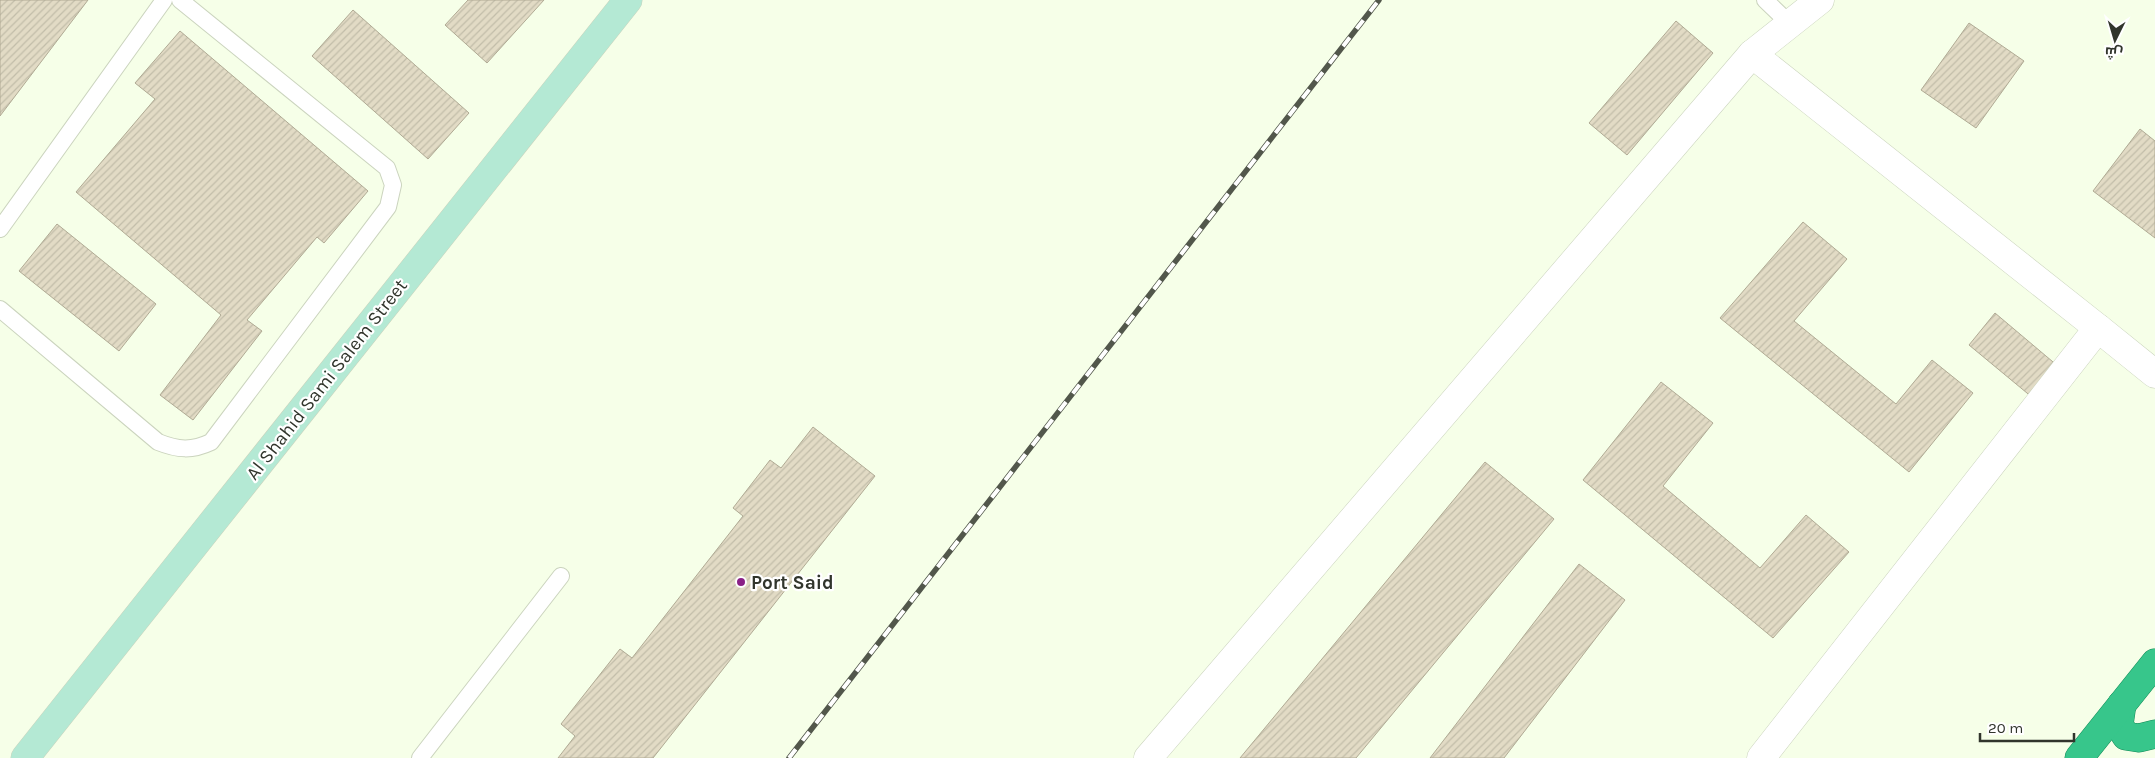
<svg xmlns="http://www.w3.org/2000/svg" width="2155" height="758" font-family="Karla,Cairo,sans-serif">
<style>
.building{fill:url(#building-hatch);stroke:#b0aa94}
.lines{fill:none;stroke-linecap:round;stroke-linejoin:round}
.service-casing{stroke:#cbd4be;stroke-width:18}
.minor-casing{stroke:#cbd4be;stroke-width:29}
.secondary-casing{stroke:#cbd4be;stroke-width:29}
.trunk-casing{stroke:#148a57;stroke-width:29}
.service{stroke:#fff;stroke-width:16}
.minor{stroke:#fff;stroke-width:28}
.secondary{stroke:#b4e9d4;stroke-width:28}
.trunk{stroke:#37c68b;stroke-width:28}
.rail-casing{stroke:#52574b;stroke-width:5.5}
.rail{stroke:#fff;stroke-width:4;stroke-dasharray:11;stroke-linecap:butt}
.poi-dot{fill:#8a2187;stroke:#fff;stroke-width:2}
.labels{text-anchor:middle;stroke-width:4.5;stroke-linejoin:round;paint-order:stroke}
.street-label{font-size:19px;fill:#31352c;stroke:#fff}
.poi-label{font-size:19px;font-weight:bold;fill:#31352c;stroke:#fff;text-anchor:start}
</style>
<defs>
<pattern id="building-hatch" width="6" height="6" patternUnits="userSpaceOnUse" patternTransform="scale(1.25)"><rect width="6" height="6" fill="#e2dbc5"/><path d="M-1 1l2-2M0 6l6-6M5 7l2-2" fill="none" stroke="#c2bda9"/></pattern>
</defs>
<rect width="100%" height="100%" fill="#f6ffe8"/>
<g class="building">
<polygon points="0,0 88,0 0,116"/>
<polygon points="468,0 544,0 487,63 445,25"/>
<polygon points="353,10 469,113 428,159 312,56"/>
<polygon points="1676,21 1713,53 1627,155 1589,123"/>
<polygon points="1969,23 2024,61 1976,128 1921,90"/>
<polygon points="180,31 368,191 324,243 317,237 247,320 262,331 193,420 160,395 221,315 76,192 155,99 135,83"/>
<polygon points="2140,129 2155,141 2155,238 2093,191"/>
<polygon points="1803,222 1847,259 1794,321 1896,404 1932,360 1973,393 1909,472 1720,318"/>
<polygon points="57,224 156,304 119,351 19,271"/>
<polygon points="1995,313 2059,367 2033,398 1969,345"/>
<polygon points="1661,382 1713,423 1663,486 1760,568 1806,515 1849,552 1773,638 1583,480"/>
<polygon points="813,427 875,476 653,758 558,758 575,736 561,724 620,649 632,658 743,516 733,508 770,460 781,468"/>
<polygon points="1485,462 1554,519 1356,758 1240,758"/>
<polygon points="1579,564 1625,600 1504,758 1430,758"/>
</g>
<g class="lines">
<g class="service-casing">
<g id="service">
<polyline points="1765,0 1790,24"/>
<polyline points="0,229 164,0"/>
<path d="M 0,309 L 158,442 C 178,450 192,451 211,442 L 388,207 L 393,185 L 387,168 L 180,0"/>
<polyline points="420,758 561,576"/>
</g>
</g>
<g class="minor-casing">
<g id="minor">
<polyline points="1752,54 2098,328"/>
<polyline points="1148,758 1752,54 1820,0"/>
<polyline points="1761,758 2098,328 2155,374"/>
</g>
</g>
<g class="secondary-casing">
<polyline id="secondary" points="25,758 628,0"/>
</g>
<g class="trunk-casing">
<g id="trunk">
<polyline points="2122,704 2119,725 2126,736 2139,738 2155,734"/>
<polyline points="2079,758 2155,663"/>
</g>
</g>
<use href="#service" class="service"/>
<use href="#minor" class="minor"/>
<use href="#secondary" class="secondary"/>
<use href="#trunk" class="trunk"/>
<g class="rail-casing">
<polyline id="rail" points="789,758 1379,0"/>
</g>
<use href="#rail" class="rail"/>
</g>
<circle class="poi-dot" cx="741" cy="582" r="5"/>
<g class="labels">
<g class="street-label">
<text transform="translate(326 379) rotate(-52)" y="7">Al Shahid Sami Salem Street</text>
</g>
<g class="poi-label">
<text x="751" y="589">Port Said</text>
</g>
</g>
<g transform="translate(2115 40) rotate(185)" stroke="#ffffff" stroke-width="4" paint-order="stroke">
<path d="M0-4L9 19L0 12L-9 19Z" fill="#31352c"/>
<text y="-8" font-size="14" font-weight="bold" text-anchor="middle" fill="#31352c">ش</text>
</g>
<path d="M1980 733v8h94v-8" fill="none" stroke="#31352c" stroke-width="2.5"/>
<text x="1988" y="733" font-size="15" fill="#31352c" stroke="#ffffff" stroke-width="4" paint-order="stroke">20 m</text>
</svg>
